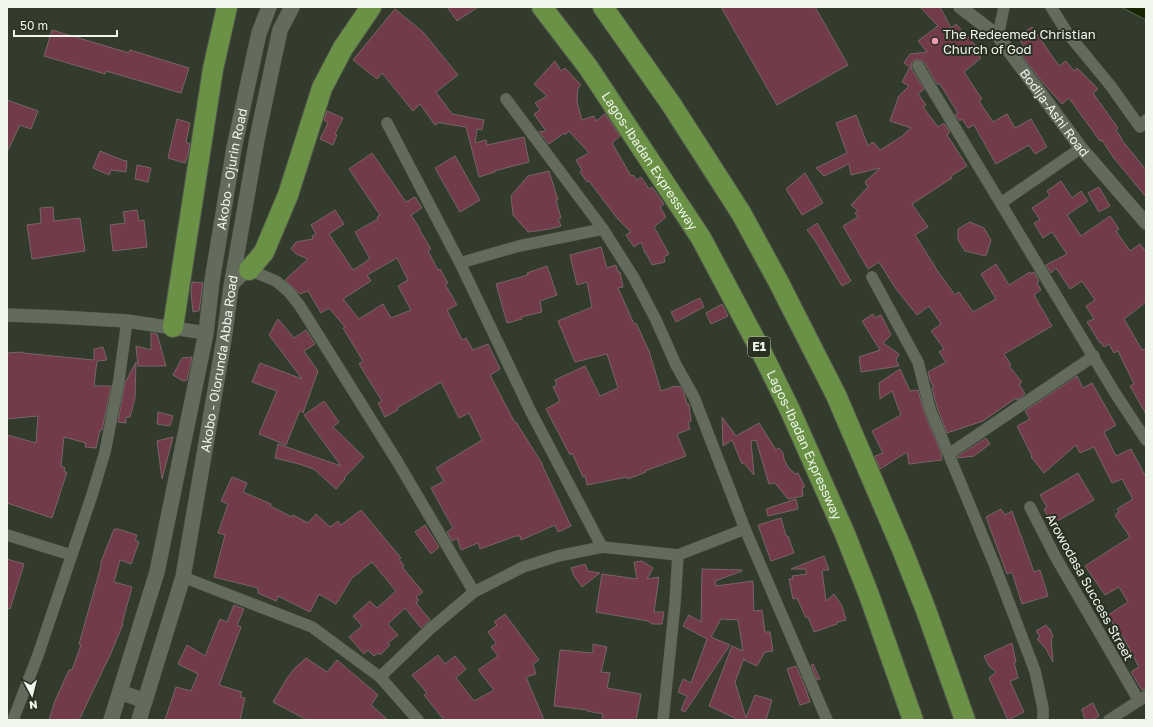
<svg xmlns="http://www.w3.org/2000/svg" width="1153" height="727" font-family="'Golos Text',sans-serif">
<style>
.water{fill:#172704;stroke:#58654a}
.building{fill:#713b49;stroke:#796468;fill-rule:evenodd}
.lines{fill:none;stroke-linecap:round;stroke-linejoin:round}
.minor-casing{stroke:#52594c;stroke-width:12}
.tertiary-casing{stroke:#52594c;stroke-width:14}
.secondary-casing{stroke:#52594c;stroke-width:16}
.motorway-casing{stroke:#52594c;stroke-width:22}
.minor{stroke:#636c5c;stroke-width:11}
.tertiary{stroke:#636c5c;stroke-width:13}
.secondary{stroke:#636c5c;stroke-width:15}
.motorway{stroke:#6a9146;stroke-width:20}
.poi-dot{fill:#f29aaf;stroke:#293022;stroke-width:1.5}
.labels{text-anchor:middle;stroke-width:4;stroke-linejoin:round;paint-order:stroke}
.shield{fill:#293022;stroke:#b4bbaf;stroke-width:1}
.shield-label{font-size:12px;font-weight:bold;fill:#f0f6ec}
.poi-label{font-size:13px;fill:#f0f6ec;stroke:#293022;text-anchor:start}
.street-label{font-size:13px;fill:#f0f6ec;stroke:#293022}
</style>
<rect width="100%" height="100%" fill="#333b2c"/>
<polygon class="water" points="1121,7 1146,7 1146,20"/>
<g class="building">
<polygon points="447,7 478,7 457,21"/>
<polygon points="721,7 815,7 848,65 777,105"/>
<polygon points="920,7 940,7 951,28 956,24 978,48 974,51 981,58 964,72 982,99 979,101 993,122 1007,114 1015,128 1031,119 1047,147 1035,154 1029,145 996,164 974,125 968,128 962,119 960,121 955,115 958,113 940,84 937,84 924,62 917,59 912,62 911,66 912,70 924,89 918,94 926,105 923,107 938,127 944,123 950,132 947,135 967,166 951,176 952,178 912,204 928,227 915,235 939,273 955,295 959,292 973,312 996,299 981,274 996,264 1009,285 1030,272 1031,274 1034,272 1039,281 1037,283 1041,290 1034,295 1052,326 1004,354 1011,365 1009,366 1022,382 1019,384 1025,394 1017,400 1016,398 983,421 947,433 937,407 932,388 934,388 930,380 928,372 946,362 939,352 944,349 931,331 941,324 929,306 917,315 896,289 879,262 868,269 843,226 858,217 855,213 858,211 851,205 868,187 865,182 880,168 851,175 849,164 824,176 816,168 847,153 836,123 856,115 868,146 873,142 880,150 904,135 904,134 911,128 890,121 899,96 909,86 902,82 910,67 904,63 910,54 927,52 918,41 938,26"/>
<polygon points="395,9 423,32 458,75 436,92 452,114 484,120 482,130 477,129 475,143 486,140 487,145 524,137 529,162 494,171 495,172 479,177 466,127 441,123 440,122 435,125 420,104 413,111 382,73 377,79 353,60"/>
<polygon points="1032,27 1059,66 1066,61 1074,71 1077,68 1098,89 1093,93 1118,128 1116,130 1122,139 1121,139 1146,170 1146,197 1113,157 1102,140 1100,141 1069,98 1062,104 1043,83 1018,50 1024,46 1017,37"/>
<polygon points="52,30 129,53 130,50 189,68 181,93 106,71 105,74 44,56"/>
<polygon points="555,61 561,71 565,68 581,85 578,88 577,102 582,120 594,116 596,121 605,114 620,136 612,143 631,176 633,175 637,180 641,177 649,189 652,187 664,204 660,207 666,217 654,227 669,254 664,257 665,262 652,265 646,253 645,253 641,242 634,247 626,235 631,232 617,218 589,181 587,182 580,172 582,170 576,160 589,153 569,131 565,135 564,133 549,144 539,132 546,131 534,114 540,110 535,103 547,96 534,84"/>
<polygon points="7,100 38,111 31,129 20,125 7,152"/>
<polygon points="327,111 343,118 335,134 337,135 333,145 320,139 328,123 324,120"/>
<polygon points="177,119 190,123 186,142 190,144 188,154 185,163 168,158"/>
<polygon points="100,151 122,160 127,161 126,172 111,170 109,175 93,168"/>
<path d="M 372,153 L 406,202 L 415,197 L 422,208 L 411,215 L 420,229 L 419,229 L 431,249 L 428,251 L 438,270 L 440,269 L 448,283 L 445,284 L 457,305 L 447,310 L 462,340 L 466,338 L 473,350 L 488,344 L 500,369 L 490,375 L 515,423 L 516,422 L 543,465 L 542,465 L 571,526 L 558,532 L 555,525 L 521,540 L 520,536 L 516,536 L 480,549 L 478,543 L 461,550 L 457,538 L 452,541 L 447,532 L 453,528 L 431,488 L 444,481 L 436,468 L 482,440 L 469,413 L 459,418 L 441,382 L 397,408 L 398,410 L 385,417 L 378,403 L 382,401 L 359,364 L 363,361 L 343,328 L 345,327 L 329,308 L 321,313 L 308,291 L 300,294 L 285,280 L 308,259 L 296,254 L 291,249 L 296,242 L 313,239 L 312,236 L 316,234 L 311,225 L 335,210 L 344,224 L 329,234 L 353,270 L 370,259 L 355,232 L 378,219 L 377,217 L 380,215 L 349,169 ZM 397,258 L 408,280 L 398,286 L 411,310 L 391,318 L 383,304 L 359,319 L 343,299 L 371,281 L 367,275 Z"/>
<polygon points="455,156 480,200 460,212 435,168"/>
<polygon points="137,165 151,168 148,182 135,179"/>
<polygon points="549,171 558,200 556,200 561,218 558,219 561,226 550,229 528,232 513,215 511,196 528,176"/>
<polygon points="805,173 823,203 802,215 786,189"/>
<polygon points="1061,181 1072,198 1081,191 1088,201 1067,215 1081,236 1110,216 1119,229 1116,231 1130,251 1140,244 1146,252 1146,302 1124,319 1142,350 1146,348 1146,414 1130,386 1134,384 1118,351 1114,353 1109,344 1104,347 1101,342 1100,343 1087,322 1094,319 1086,306 1095,300 1082,281 1070,289 1056,268 1051,273 1046,265 1067,254 1052,232 1043,238 1034,223 1040,220 1032,208 1050,196 1047,191"/>
<polygon points="1099,187 1110,206 1099,212 1088,193"/>
<polygon points="53,207 54,221 80,218 85,251 32,259 27,225 41,223 40,208"/>
<polygon points="137,210 139,221 144,220 147,247 113,251 110,225 125,223 123,212"/>
<polygon points="970,222 984,228 991,240 986,256 965,251 958,240 958,229"/>
<polygon points="817,223 851,281 842,286 816,242 807,230"/>
<polygon points="601,247 607,268 616,265 618,272 620,272 623,287 618,288 634,324 636,323 649,351 661,391 675,386 675,387 680,386 684,393 687,404 689,404 691,421 688,422 690,429 677,434 686,456 645,471 646,472 628,479 627,477 587,485 585,476 583,477 572,453 570,455 546,409 560,401 553,387 557,385 555,380 585,366 600,396 618,388 607,354 575,362 558,321 592,307 587,282 577,285 570,255"/>
<polygon points="547,266 557,295 540,301 542,312 521,317 522,319 507,323 496,284 528,275 527,273"/>
<polygon points="192,282 203,283 199,311 193,312 191,293"/>
<polygon points="700,298 704,307 676,322 671,312"/>
<polygon points="722,304 728,316 711,324 706,313"/>
<polygon points="873,314 875,318 881,315 891,335 883,343 899,354 896,360 899,366 861,372 859,357 880,350 862,321"/>
<polygon points="278,319 294,338 306,330 315,344 304,351 318,371 303,413 300,410 286,445 259,434 277,391 252,382 260,363 302,379 269,335"/>
<polygon points="151,333 157,334 166,366 138,366 136,346 151,350"/>
<polygon points="103,347 107,360 97,361 94,386 111,386 102,430 100,430 96,448 85,447 86,443 64,437 61,466 65,468 64,472 67,472 52,518 7,503 7,435 36,443 38,416 7,419 7,353 23,352 23,353 94,360 94,349"/>
<polygon points="192,357 187,380 183,381 173,375 182,358"/>
<polygon points="136,362 135,398 130,417 126,417 126,423 118,422 125,383"/>
<polygon points="900,369 910,391 918,390 924,412 941,453 942,460 909,464 907,452 880,469 875,456 883,453 872,431 901,415 892,391 880,399 879,383"/>
<polygon points="1077,376 1083,388 1092,383 1116,425 1104,432 1116,456 1131,449 1146,477 1146,689 1142,690 1131,672 1139,667 1122,635 1120,636 1108,615 1128,602 1119,587 1105,595 1085,566 1130,537 1115,515 1119,512 1117,509 1133,499 1122,479 1112,483 1094,447 1080,453 1076,445 1044,473 1031,457 1032,456 1017,426 1030,419 1025,411"/>
<polygon points="324,401 339,422 333,427 364,457 344,478 345,479 336,489 314,469 299,464 275,458 278,444 341,466 304,415"/>
<polygon points="158,412 173,416 170,426 157,424"/>
<polygon points="722,417 736,436 759,423 776,450 779,448 783,453 784,459 788,467 795,474 798,473 805,487 802,487 803,496 788,499 775,483 769,484 756,440 751,441 754,475 744,463 742,464 732,440 723,446"/>
<polygon points="173,437 162,479 157,441"/>
<polygon points="986,438 990,444 974,456 958,458 957,457"/>
<polygon points="1078,473 1094,500 1052,524 1044,509 1047,507 1040,495"/>
<polygon points="232,477 247,483 243,492 271,504 270,506 292,517 293,515 308,523 316,514 330,527 338,521 341,525 361,510 401,558 399,559 404,566 402,567 423,592 416,597 419,600 416,603 430,620 421,628 405,608 388,624 398,635 388,643 390,645 380,655 378,653 374,656 368,650 364,654 349,637 362,626 353,616 370,601 377,608 396,591 372,562 352,578 336,604 319,594 310,612 278,596 276,601 258,593 258,588 214,577 225,535 218,533 228,504 221,501"/>
<polygon points="796,499 798,509 768,516 766,509"/>
<polygon points="1001,509 1005,515 1012,511 1034,572 1040,570 1048,596 1022,604 1012,572 1007,574 986,517"/>
<polygon points="781,518 786,536 788,536 794,553 771,561 758,525"/>
<polygon points="425,525 439,547 431,554 415,532"/>
<polygon points="114,529 118,529 137,535 135,540 139,542 131,564 120,560 114,582 132,587 122,624 123,624 111,653 79,720 49,720 55,701 69,670 72,670 81,645 79,644 101,566 101,562"/>
<polygon points="824,556 829,570 822,570 826,601 834,594 842,606 846,620 837,622 837,624 814,632 808,617 806,618 797,598 793,599 789,579 793,579 792,576 807,574 805,569 791,569"/>
<polygon points="7,559 24,564 10,609 7,608"/>
<polygon points="642,561 653,568 647,579 659,577 654,612 664,612 662,624 652,624 648,621 596,612 602,574 637,579 634,562"/>
<polygon points="585,564 588,571 600,573 582,587 574,576 571,568"/>
<polygon points="702,569 742,570 742,571 715,581 716,586 753,581 754,611 762,610 765,632 770,632 773,651 765,652 757,666 744,660 744,658 735,682 746,718 755,695 772,700 766,720 739,720 709,706 732,646 743,651 738,620 721,619 711,637 730,645 685,712 681,710 687,696 678,692 683,679 691,683 707,639 683,626 689,615 701,622"/>
<polygon points="234,605 244,609 237,625 241,627 219,685 242,692 240,697 245,698 240,720 165,720 176,687 191,691 198,674 178,664 187,645 205,656 220,619 227,622"/>
<polygon points="505,614 539,660 533,664 536,674 526,677 544,720 444,720 424,695 427,693 412,675 438,655 445,664 455,656 466,669 456,678 474,701 494,690 478,670 498,656 491,647 496,643 488,632 497,625 494,622"/>
<polygon points="1046,625 1049,629 1050,629 1053,637 1051,638 1053,662 1046,649 1037,639 1040,637 1036,631"/>
<polygon points="1012,643 1016,662 1014,662 1018,678 1010,681 1024,712 1008,720 989,678 996,672 989,666 984,656"/>
<polygon points="593,644 607,647 601,672 610,673 607,688 641,694 636,720 602,720 603,714 587,711 588,710 554,706 560,650 593,653"/>
<polygon points="306,658 327,672 337,660 378,695 371,705 388,720 307,720 273,702 287,678 295,668"/>
<polygon points="813,664 820,679 817,680 811,665"/>
<polygon points="796,666 805,687 810,702 800,705 787,669"/>
<polygon points="1093,703 1099,716 1092,720 1085,720 1082,709"/>
</g>
<g class="lines">
<g class="minor-casing">
<g id="minor">
<polyline points="1051,7 1068,34 1110,85 1140,127 1146,120"/>
<polyline points="998,36 1004,7"/>
<polyline points="918,66 1115,393 1146,440"/>
<polyline points="506,99 603,229 634,278 656,320 676,365 694,397 745,529 827,720"/>
<polyline points="387,123 460,263 531,412 602,547"/>
<polyline points="1001,203 1081,148"/>
<polyline points="460,263 519,246 603,229"/>
<polyline points="872,277 918,362 930,409 995,566 1035,671 1043,708 1043,720"/>
<polyline points="231,287 249,270 276,281 289,292 300,306 397,461 474,592"/>
<polyline points="949,454 1094,356"/>
<polyline points="1030,507 1055,556 1139,701"/>
<polyline points="7,535 71,555"/>
<polyline points="183,577 312,627 380,677 418,720"/>
<polyline points="380,677 430,629 474,592 523,567 558,556 602,547 678,555 745,529"/>
<polyline points="13,720 38,655 92,495 105,452 119,380 127,321"/>
<polyline points="663,720 675,603 678,555"/>
<polyline points="1109,720 1146,696"/>
</g>
</g>
<g class="tertiary-casing">
<g id="tertiary">
<path id="s1" d="M 960,7 L 998,36 L 1081,148 L 1146,223"/>
<polyline points="7,315 59,317 127,321 206,333"/>
</g>
</g>
<g class="secondary-casing">
<g id="secondary">
<polyline points="120,692 145,701"/>
<path id="s2" d="M 111,720 L 157,572 L 206,333 L 212,281 L 234,148 L 259,33 L 269,7"/>
<path id="s3" d="M 139,720 L 183,577 L 224,339 L 231,287 L 257,139 L 280,30 L 292,7"/>
</g>
</g>
<g class="motorway-casing">
<g id="motorway">
<path id="s4" d="M 542,7 L 588,67 L 701,238 L 761,351 L 790,410 L 845,534 L 869,595 L 913,720"/>
<polyline points="603,7 671,104 741,213 778,281 836,395 902,549 926,610 965,720"/>
<polyline points="249,270 264,252 288,195 322,88 343,48 371,7"/>
<polyline points="173,327 213,69 227,7"/>
</g>
</g>
<use href="#minor" class="minor"/>
<use href="#tertiary" class="tertiary"/>
<use href="#secondary" class="secondary"/>
<use href="#motorway" class="motorway"/>
</g>
<circle class="poi-dot" cx="935" cy="41" r="4"/>
<g class="labels">
<rect class="shield" x="748" y="337" width="22" height="20" rx="3"/>
<g class="shield-label">
<text x="759" y="351">E1</text>
</g>
<g class="poi-label">
<text x="943" y="39">The Redeemed Christian<tspan x="943" dy="15">Church of God</tspan></text>
</g>
<g class="street-label">
<text dy="5" stroke="none"><textPath href="#s1" startOffset="143">Bodija-Ashi Road</textPath></text>
<text dy="5" stroke="none"><textPath href="#s4" startOffset="188">Lagos-Ibadan Expressway</textPath></text>
<text dy="5" stroke="none"><textPath href="#s2" startOffset="565">Akobo - Ojurin Road</textPath></text>
<text dy="5" stroke="none"><textPath href="#s3" startOffset="366">Akobo - Olorunda Abba Road</textPath></text>
<text dy="5" stroke="none"><textPath href="#s4" startOffset="512">Lagos-Ibadan Expressway</textPath></text>
<text transform="translate(1090 587) rotate(61)" y="5">Arowodasa Success Street</text>
</g>
</g>
<rect width="1153" height="727" fill="none" stroke="#f0f6ec" stroke-width="16"/>
<g transform="translate(32 695) rotate(173)" stroke="#293022" stroke-width="3" paint-order="stroke">
<path d="M0-3L7 15L0 10L-7 15Z" fill="#f0f6ec"/>
<text y="-6" font-size="11" font-weight="bold" text-anchor="middle" fill="#f0f6ec">N</text>
</g>
<path d="M14 30v6h103v-6" fill="none" stroke="#f0f6ec" stroke-width="2"/>
<text x="20" y="30" font-size="12" fill="#f0f6ec" stroke="#293022" stroke-width="3" paint-order="stroke">50 m</text>
</svg>
